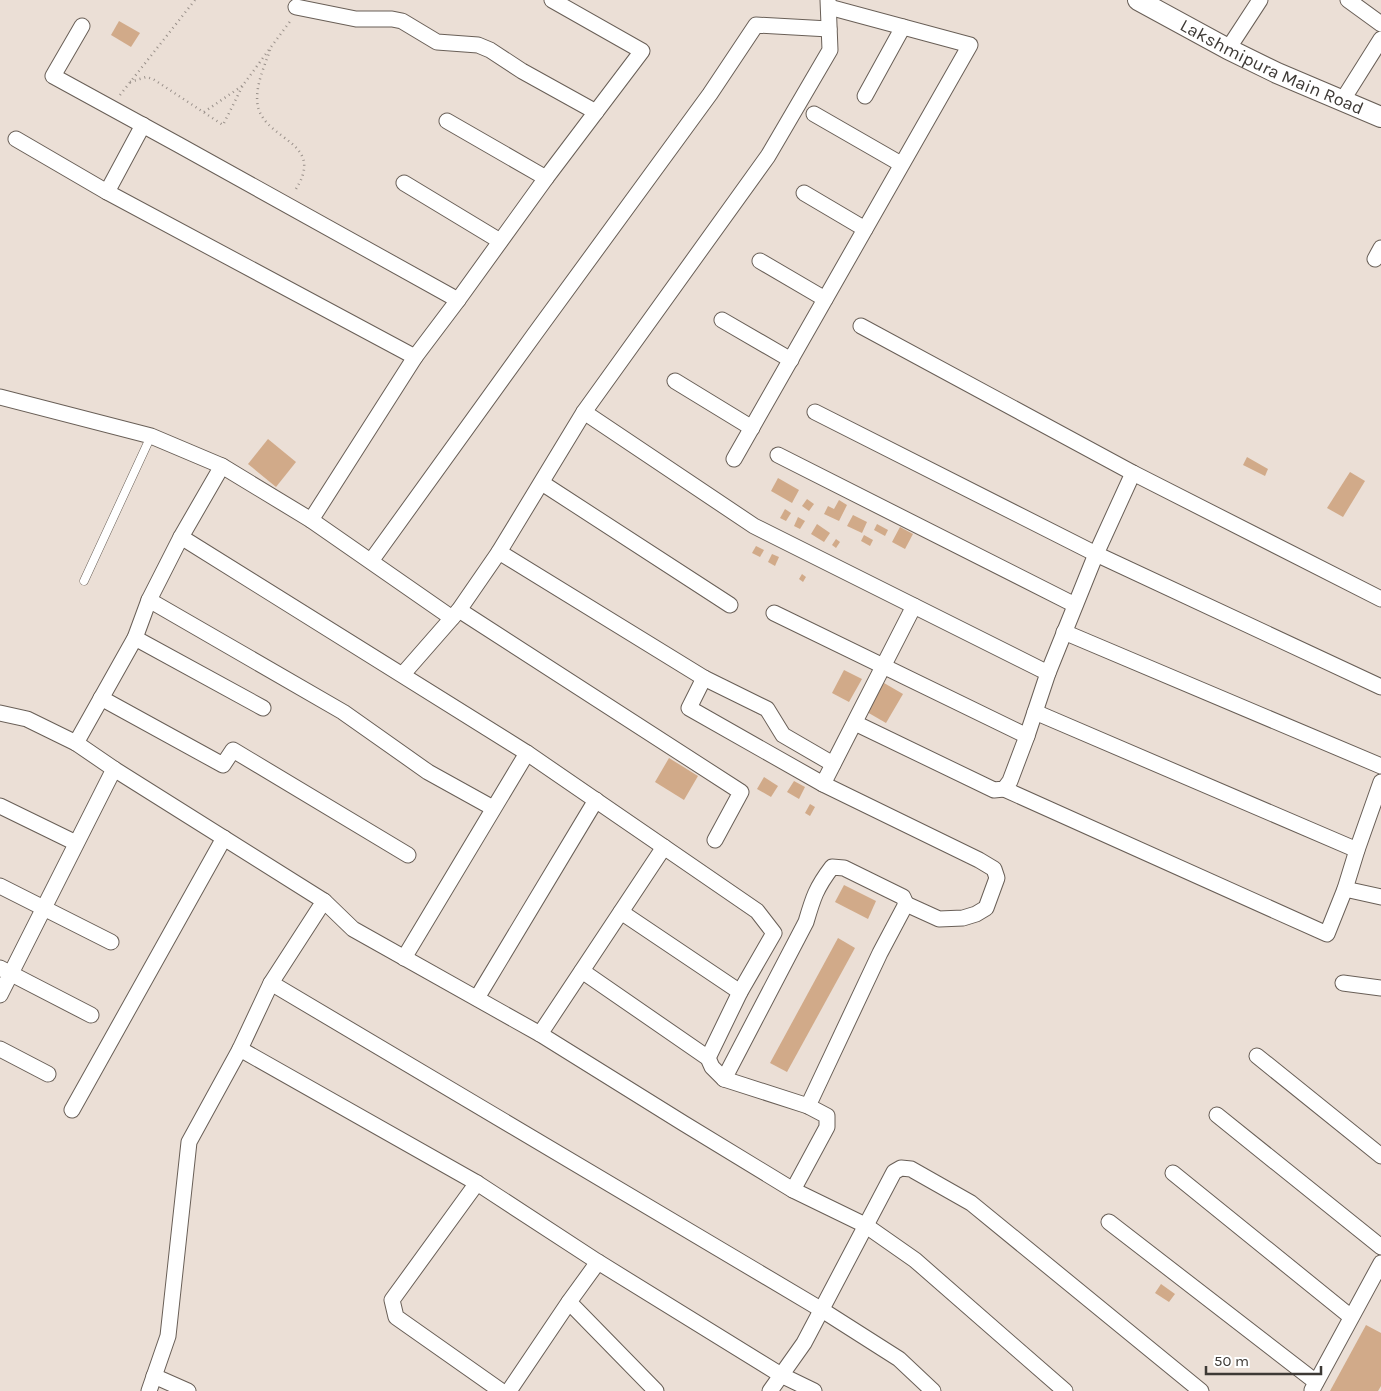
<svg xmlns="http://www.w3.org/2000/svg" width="1381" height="1391" font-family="Karla,sans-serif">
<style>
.building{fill:#d1aa89}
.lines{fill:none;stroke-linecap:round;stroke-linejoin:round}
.service-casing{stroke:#695f57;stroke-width:9}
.minor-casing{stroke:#695f57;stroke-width:17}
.secondary-casing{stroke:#695f57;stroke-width:22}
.path{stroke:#99908a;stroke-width:2.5;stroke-dasharray:1 4;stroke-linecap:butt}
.service{stroke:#fff;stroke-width:8}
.minor{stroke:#fff;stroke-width:15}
.secondary{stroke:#fff;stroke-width:20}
.labels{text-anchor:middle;stroke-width:4;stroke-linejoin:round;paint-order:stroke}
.street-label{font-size:18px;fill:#3d3935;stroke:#fff}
</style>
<rect width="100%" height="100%" fill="#ebdfd6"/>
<g class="building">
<polygon points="119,21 140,33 131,47 111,35"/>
<polygon points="268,439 296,462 276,487 248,464"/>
<polygon points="1247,457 1268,469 1265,476 1243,465"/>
<polygon points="1350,472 1365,481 1343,517 1327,508"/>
<polygon points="778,478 799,490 792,503 771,491"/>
<polygon points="807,499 814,504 809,511 802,506"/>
<polygon points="839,500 847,505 839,521 824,514 828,506 834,509"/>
<polygon points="785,509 791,513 786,521 780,518"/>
<polygon points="853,515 867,522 862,533 847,526"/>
<polygon points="798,517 805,521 800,529 794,526"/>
<polygon points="817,524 830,533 824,542 811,534"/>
<polygon points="877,524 888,530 885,536 874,530"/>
<polygon points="900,527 913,534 905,549 892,542"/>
<polygon points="864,535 873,540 870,546 861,541"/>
<polygon points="836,539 840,542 836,548 832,545"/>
<polygon points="756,546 764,550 760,557 752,553"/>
<polygon points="772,554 779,557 775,566 768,562"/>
<polygon points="802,574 806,577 803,582 799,579"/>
<polygon points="844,670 862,679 849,702 832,693"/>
<polygon points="884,683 903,694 886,723 867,712"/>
<polygon points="669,758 698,776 684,800 655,782"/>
<polygon points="764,777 778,786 771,797 757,789"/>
<polygon points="794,781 805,787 799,799 787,792"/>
<polygon points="810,804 815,807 810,816 805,813"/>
<polygon points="844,885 876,901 868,919 835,902"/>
<polygon points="838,938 855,948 787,1072 770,1063"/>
<polygon points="1161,1284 1175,1294 1169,1302 1155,1293"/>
<polygon points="1366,1325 1381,1333 1381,1386 1378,1391 1330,1391"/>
</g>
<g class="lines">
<g class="service-casing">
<polyline id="service" points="84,581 151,436"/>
</g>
<g class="minor-casing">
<g id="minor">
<polyline points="1348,0 1381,24"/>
<polyline points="296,7 356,19 392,19 402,21 437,42 478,45 490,50 522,71 596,112"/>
<polyline points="82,26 53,76 179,145 458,300"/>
<polyline points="1228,49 1260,0"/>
<polyline points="865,96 903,27"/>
<polyline points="1342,101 1381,39"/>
<polyline points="814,114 901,164"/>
<polyline points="447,121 546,178"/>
<polyline points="16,139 107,192 415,357"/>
<polyline points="404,183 500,241"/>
<polyline points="107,192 143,125"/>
<polyline points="804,193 865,229"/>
<polyline points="1375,259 1381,248"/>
<polyline points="760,261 825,299"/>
<polyline points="722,320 791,360"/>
<polyline points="861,326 1133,473 1381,599"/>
<polyline points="675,381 752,428"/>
<polyline points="0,397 151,436 222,466 181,537 149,600 135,638 85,727 76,743 114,769 324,901 271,983 240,1049 189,1142 168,1336 149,1391"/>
<polyline points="584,412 754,526 1048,673"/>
<polyline points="815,412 1096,554 1381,687"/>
<polyline points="778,455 1075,605"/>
<polyline points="734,459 970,45 829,7"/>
<polyline points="222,466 311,520 452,618"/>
<polyline points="542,483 730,605"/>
<polyline points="311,520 415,357 458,300 546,178 642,51 552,0"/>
<polyline points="181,537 527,753 757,911 774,933 740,992 708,1058"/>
<polyline points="499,552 704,678 689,708 823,784 914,606"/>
<polyline points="371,561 534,335 710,94 756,25 829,29"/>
<polyline points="149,600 343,712 428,772 493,808"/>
<polyline points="459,610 741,792 715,840"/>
<polyline points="774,613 1027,736"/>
<polyline points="1064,632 1381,766"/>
<polyline points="135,638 263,708"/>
<polyline points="403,674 459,610 499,552 584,412 768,156 830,50 828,0"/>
<polyline points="704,678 767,709 783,735 833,764"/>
<polyline points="101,698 223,765 233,750 408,855"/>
<polyline points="1035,712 1357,850 1381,782"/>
<polyline points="0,713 27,719 76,743"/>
<polyline points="855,723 994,790 1004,789 1010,781 1027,736 1048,673 1096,554 1133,473"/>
<polyline points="823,784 979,860 994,869 997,878 986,908 976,914 963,918 939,919 906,904"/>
<polyline points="1004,789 1327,934 1345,889 1381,897"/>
<polyline points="0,806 76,843"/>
<polyline points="0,886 111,942"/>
<polyline points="1345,889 1357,850"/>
<polyline points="324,901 353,929 540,1034 683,1123 793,1190 865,1225 915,1260 1065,1391"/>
<polyline points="621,912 740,992"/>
<polyline points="404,958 527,753"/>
<polyline points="0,968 91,1015"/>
<polyline points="582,971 708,1058 712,1067 724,1079 808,1106 827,1116 827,1127 793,1190"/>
<polyline points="271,983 822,1310 899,1359 933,1391"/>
<polyline points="1343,983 1381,988"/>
<polyline points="0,995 114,769"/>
<polyline points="477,998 596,800"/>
<polyline points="540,1034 664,847"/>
<polyline points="0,1049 48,1074"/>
<polyline points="240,1049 477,1183 598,1262 781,1375 814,1391"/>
<polyline points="1257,1056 1381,1156"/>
<path d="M 724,1079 L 806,922 C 813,898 816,888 832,867 L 844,868 L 903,897 L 906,904 L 880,953 L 808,1106"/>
<polyline points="72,1110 224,838"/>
<polyline points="1217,1115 1381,1247"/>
<polyline points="1173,1173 1351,1317"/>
<polyline points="477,1183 392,1300 396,1317 501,1391"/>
<polyline points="1109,1222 1316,1382"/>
<polyline points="569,1302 656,1391"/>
<polyline points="154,1376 188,1391"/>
<polyline points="1312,1390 1381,1263"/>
<polyline points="509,1391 569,1302 598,1262"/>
<polyline points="770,1391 804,1343 894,1172 901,1168 911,1169 971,1203 1201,1391"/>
</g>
</g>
<g class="secondary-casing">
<g id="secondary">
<path id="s1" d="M 1138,0 L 1228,49 L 1277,73 L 1381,117"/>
</g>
</g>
<g class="path">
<path d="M 270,50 C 264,68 254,88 258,107 C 267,142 328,142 294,192"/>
<polyline points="130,82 146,77 153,79 223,125 243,85 291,20"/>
<polyline points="120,95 195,0"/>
<polyline points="204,112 242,86"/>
</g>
<use href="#service" class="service"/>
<use href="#minor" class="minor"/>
<use href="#secondary" class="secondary"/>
</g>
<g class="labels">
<g class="street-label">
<text dy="6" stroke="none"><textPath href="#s1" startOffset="150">Lakshmipura Main Road</textPath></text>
</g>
</g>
<path d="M1206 1366v8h115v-8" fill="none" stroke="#3d3935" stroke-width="2.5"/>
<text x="1214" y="1366" font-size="15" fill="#3d3935" stroke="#ffffff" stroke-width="4" paint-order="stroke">50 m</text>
</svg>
